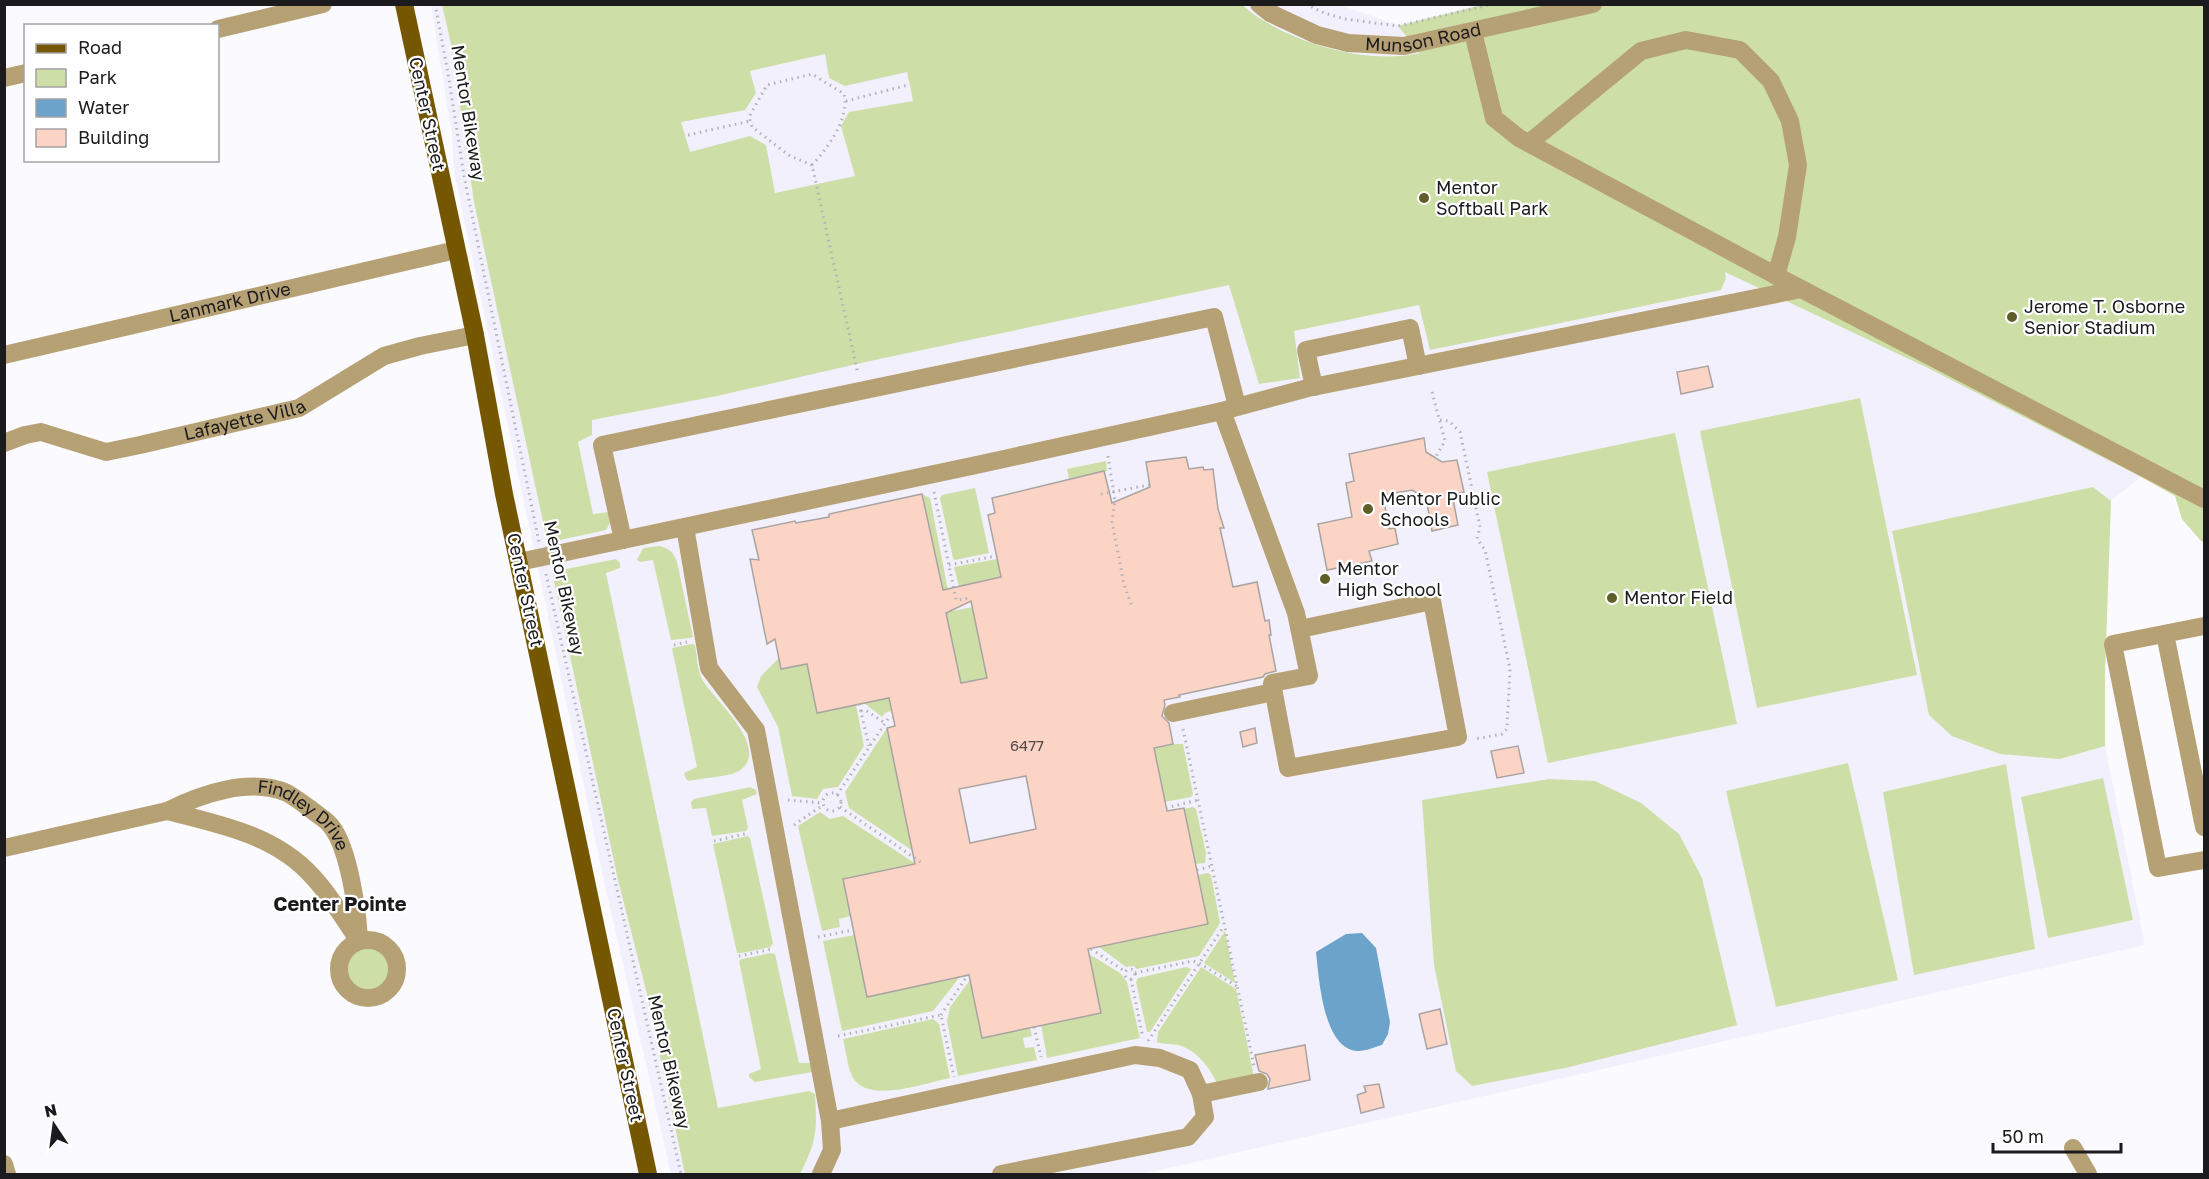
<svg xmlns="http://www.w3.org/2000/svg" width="2209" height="1179" font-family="'Golos Text',sans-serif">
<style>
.built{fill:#f2f0fd}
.green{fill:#cddfa7;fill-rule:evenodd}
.water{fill:#6ba3ca}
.building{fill:#fcd4c5;stroke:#a9a4a2;stroke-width:1.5;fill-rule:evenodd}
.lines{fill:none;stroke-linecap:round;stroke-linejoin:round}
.path{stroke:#b2b1b5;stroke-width:3;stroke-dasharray:1.5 4.5;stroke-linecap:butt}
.minor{stroke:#b6a175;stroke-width:18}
.major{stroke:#755701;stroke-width:18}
.poi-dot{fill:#5f5d29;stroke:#fff;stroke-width:2}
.labels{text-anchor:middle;stroke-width:4.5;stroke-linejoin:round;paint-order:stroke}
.number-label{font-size:15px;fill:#534846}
.street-label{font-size:18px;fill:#1b1a1c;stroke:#fff}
.poi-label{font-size:18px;fill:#1b1a1c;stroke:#fff;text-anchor:start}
.neighbourhood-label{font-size:20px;font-weight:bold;fill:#1b1a1c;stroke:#fff}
</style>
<rect width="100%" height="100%" fill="#fbfaff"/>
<polygon class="built" points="1337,4 1398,25 1482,4 2204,5 2204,542 2201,541 2182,519 2175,496 2141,477 2111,501 2105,673 2105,746 2145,945 1143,1174 671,1174 604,881 454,171 452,135 431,5"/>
<g class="green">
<path d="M 442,5 L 1242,5 C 1283,41 1366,66 1420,53 L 1398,26 L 1482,5 L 2204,5 L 2204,542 L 2201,541 L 2182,519 L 2175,496 L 2141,477 L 1928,368 L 1725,272 L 1726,278 L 1721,290 L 1430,350 L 1419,305 L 1294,331 L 1300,378 L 1259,384 L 1229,285 L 870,361 L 717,396 L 592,420 L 592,435 L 578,442 L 593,514 L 609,512 L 610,523 L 606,530 L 560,540 L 547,540 L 474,202 L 451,44 ZM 825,54 L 829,78 L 845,86 L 907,72 L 913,101 L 849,112 L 841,126 L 855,176 L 775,193 L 766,145 L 750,136 L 690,152 L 681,122 L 745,110 L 756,93 L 750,71 Z"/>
<polygon points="1860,398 1917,675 1757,708 1700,431"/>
<polygon points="1675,433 1737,724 1548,763 1487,472"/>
<polygon points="1106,461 1107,471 1069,479 1067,469"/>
<polygon points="2093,487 2111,501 2105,673 2105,746 2060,759 2000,754 1952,736 1929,715 1892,531"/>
<polygon points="975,488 989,553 955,560 953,558 940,498 942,495"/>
<polygon points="922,494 930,498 952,611 973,607 987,678 951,685 946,613 948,612"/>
<path d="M 660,546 C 670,549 674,553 677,562 L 693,637 L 690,638 L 671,640 L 653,560 L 640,562 L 637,560 L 643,548 Z"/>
<path d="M 616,559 L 620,563 L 620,568 L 606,573 L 718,1108 L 809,1091 L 815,1094 C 817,1130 817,1141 800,1174 L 685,1174 L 646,990 L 618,880 L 554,581 L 553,576 L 566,569 Z"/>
<polygon points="997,559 1001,577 959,587 954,567"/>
<path d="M 691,644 L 695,645 C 697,655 697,667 701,677 C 709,696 774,748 739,771 C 729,777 701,778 689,781 L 686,779 L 684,773 L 697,767 L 672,648 Z"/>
<polygon points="779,658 781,669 807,664 817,713 856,705 864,746 838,787 823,789 817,799 792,796 778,727 757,687 761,676"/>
<polygon points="889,698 891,711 885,713 882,717 864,703"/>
<polygon points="887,728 913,851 849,808 845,792"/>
<polygon points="1173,744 1183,744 1193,794 1191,797 1165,802 1154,748"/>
<polygon points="1848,763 1898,980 1776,1007 1726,791"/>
<polygon points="2006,764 2035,949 1914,975 1883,792"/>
<polygon points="2103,778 2133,920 2048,938 2021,797"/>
<polygon points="1549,779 1595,781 1641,803 1679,834 1702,878 1737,1025 1565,1068 1472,1086 1456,1071 1434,965 1422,800"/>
<polygon points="750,787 756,790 757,794 742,800 748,828 746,831 712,836 706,808 692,809 691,802 694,799"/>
<polygon points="1193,807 1196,809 1206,853 1205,863 1195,864 1184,809"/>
<polygon points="820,812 830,819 843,816 916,864 843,879 851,916 839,919 840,927 822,931 798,826"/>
<polygon points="748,836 750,838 773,943 771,947 741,953 737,953 713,844"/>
<polygon points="1208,873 1211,875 1220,923 1199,956 1137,969 1134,966 1126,967 1099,947 1208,924 1198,875"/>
<polygon points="1225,931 1235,983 1204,963"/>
<polygon points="854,935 868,997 959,978 933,1011 842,1031 823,941"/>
<path d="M 367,945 L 387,956 C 395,976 392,977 379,993 C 353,995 345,988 344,962 L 354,951 Z"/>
<polygon points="771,953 775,954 799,1063 811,1063 812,1072 755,1082 749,1077 749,1074 761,1069 739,961 742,959"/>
<polygon points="1089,954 1120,973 1127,982 1140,1038 1047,1058 1041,1025"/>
<polygon points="1186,967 1191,969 1150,1032 1147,1032 1136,982 1138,978"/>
<path d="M 1201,967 L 1236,989 L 1254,1077 L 1217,1083 C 1210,1068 1197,1051 1181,1046 C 1173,1043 1165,1045 1157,1042 L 1158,1032 Z"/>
<polygon points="970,980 1030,1028 1032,1036 1023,1038 1025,1048 1034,1047 1037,1060 958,1076 947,1021 950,1007"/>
<path d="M 933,1019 L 939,1024 L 950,1078 C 925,1083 866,1105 852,1076 C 847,1065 846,1050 843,1039 Z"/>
</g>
<path class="water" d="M 1362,933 L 1376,948 L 1390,1022 L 1388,1034 L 1382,1045 C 1375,1047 1366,1051 1358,1051 C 1323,1050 1319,978 1316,952 L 1346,934 Z"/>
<g class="building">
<polygon points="1708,366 1713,387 1681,394 1677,372"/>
<polygon points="1424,438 1426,452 1442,462 1457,460 1464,492 1452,494 1458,525 1432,531 1426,498 1412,490 1383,495 1389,529 1395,528 1398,544 1369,551 1372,561 1327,570 1318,524 1352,517 1346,483 1354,481 1349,454"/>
<path d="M 1186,457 L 1189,469 L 1203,467 L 1204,470 L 1213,469 L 1218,509 L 1224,528 L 1220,528 L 1233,587 L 1257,582 L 1265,621 L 1269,620 L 1271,635 L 1269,635 L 1276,671 L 1265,674 L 1263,677 L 1179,695 L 1180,697 L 1164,700 L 1165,705 L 1162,716 L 1169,723 L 1173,744 L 1154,748 L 1167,811 L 1184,808 L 1208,924 L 1088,949 L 1101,1013 L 982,1038 L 969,975 L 867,997 L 843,879 L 915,864 L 887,728 L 895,726 L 889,698 L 817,713 L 807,664 L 781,669 L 775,639 L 767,644 L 750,559 L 759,560 L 752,530 L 795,521 L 796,523 L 829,517 L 829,514 L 922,494 L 943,590 L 1001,577 L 988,515 L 995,513 L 992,498 L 1104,471 L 1112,503 L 1150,487 L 1146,462 ZM 971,601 L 987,678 L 961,683 L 946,613 ZM 1026,776 L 1036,829 L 970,843 L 959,789 Z"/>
<polygon points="1255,728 1257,743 1243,747 1240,732"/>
<polygon points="1518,746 1524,773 1497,778 1491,751"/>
<polygon points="1440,1009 1447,1044 1427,1049 1419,1014"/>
<polygon points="1305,1045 1310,1080 1268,1089 1270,1079 1267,1074 1259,1071 1255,1055"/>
<polygon points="1379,1084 1384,1107 1361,1113 1357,1095 1366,1092 1364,1086"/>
</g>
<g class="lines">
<g class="path">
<polyline points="435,4 448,73 464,176 539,542"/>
<polyline points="1306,4 1324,13 1345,19 1398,26 1494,4"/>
<polyline points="846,101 908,85"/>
<polyline points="688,135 750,121"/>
<path d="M 812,165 C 828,148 850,118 844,94 L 812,74 L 767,85 L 749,117 L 752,127 L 790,156 L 812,165 L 858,374"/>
<polyline points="1432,392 1445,441 1435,458"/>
<polyline points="1440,420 1449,421 1460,432 1480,527 1477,539 1485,550 1510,669 1507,729 1502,734 1475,739"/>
<polyline points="1108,456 1115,501 1112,522 1124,584 1132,607"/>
<polyline points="934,492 956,600 971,598"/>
<polyline points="1101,494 1149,485"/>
<polyline points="949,565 996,556"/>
<polyline points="546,574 681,1174"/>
<polyline points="674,645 687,642"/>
<polyline points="859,704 869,746"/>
<polyline points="861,711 865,710 885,723"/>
<polyline points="1183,729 1254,1066"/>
<circle cx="832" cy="802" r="9"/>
<polyline points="837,795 888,719 893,717"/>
<polyline points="788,800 823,803"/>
<polyline points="840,807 922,863"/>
<polyline points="1166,808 1198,800"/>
<polyline points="794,825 823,805"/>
<polyline points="714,841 749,833"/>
<polyline points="1197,870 1212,866"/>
<polyline points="818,937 853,930"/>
<polyline points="1091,949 1126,972"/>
<polyline points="739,956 772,949"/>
<circle cx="1130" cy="974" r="5"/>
<polyline points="1135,973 1193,961 1199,963 1238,987"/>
<polyline points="1131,979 1143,1038"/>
<polyline points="941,1015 967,976"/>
<polyline points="1034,1027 1041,1057"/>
<polyline points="838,1036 941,1015 954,1077"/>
<polyline points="1148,1041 1224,926"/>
</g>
<g class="minor">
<path id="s1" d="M 1259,4 L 1270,13 L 1317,35 L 1348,43 L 1404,46 L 1593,4"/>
<polyline points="218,29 323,4"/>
<polyline points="1473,32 1494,118 1519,138 1786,281 2204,499"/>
<polyline points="4,78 26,73"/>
<polyline points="1529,143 1641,51 1686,40 1740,50 1771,81 1790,121 1798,165 1787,237 1776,276"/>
<path id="s2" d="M 4,355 L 456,250"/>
<polyline points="1314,387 1306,350 1410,328 1418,366"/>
<polyline points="1222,411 1296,613 1309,676 1272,683 1288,768 1458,737 1432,601 1300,629"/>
<path id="s3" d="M 4,443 L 25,435 L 41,432 L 106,452 L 140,445 L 299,408 L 384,356 L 420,346 L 475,335"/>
<polyline points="685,527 709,668 756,730 830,1121 832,1150 821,1174"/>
<polyline points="623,540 602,445 1214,317 1237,406"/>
<polyline points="519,562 981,464 1222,411 1308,388 1801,289"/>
<polyline points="2204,626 2113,644 2158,868 2204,860"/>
<polyline points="2165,634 2204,827"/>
<polyline points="1173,713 1273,692"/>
<path d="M 167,811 C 219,824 276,835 313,877 C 331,896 344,920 359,941"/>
<path id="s4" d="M 4,848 L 167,811 C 201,794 250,777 287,793 C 296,798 305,805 313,811 C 319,816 327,820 331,826 C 349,848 358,913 359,941"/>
<circle cx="368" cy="969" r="29"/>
<polyline points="1201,1094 1259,1082"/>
<polyline points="830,1121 1135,1055 1160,1058 1190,1070 1201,1094 1205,1117 1188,1137 1001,1174"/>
<polyline points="2073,1148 2088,1174"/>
<polyline points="4,1164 7,1174"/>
</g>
<polyline class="major" points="404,4 475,335 504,494 648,1174"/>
</g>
<g class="poi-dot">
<circle cx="1424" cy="198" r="6"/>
<circle cx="2012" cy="317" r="6"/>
<circle cx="1368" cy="509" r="6"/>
<circle cx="1325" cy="579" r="6"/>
<circle cx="1612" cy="598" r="6"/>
</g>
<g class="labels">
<g class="number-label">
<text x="1027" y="751">6477</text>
</g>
<g class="street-label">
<text dy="6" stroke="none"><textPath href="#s1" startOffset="174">Munson Road</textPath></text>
<text transform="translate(468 113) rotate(81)" y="6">Mentor Bikeway</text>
<text transform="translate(427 114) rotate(78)" y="6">Center Street</text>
<text dy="6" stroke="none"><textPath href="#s2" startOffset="232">Lanmark Drive</textPath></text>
<text dy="6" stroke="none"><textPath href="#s3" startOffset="249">Lafayette Villa</textPath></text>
<text transform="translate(564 588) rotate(78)" y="6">Mentor Bikeway</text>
<text transform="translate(525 590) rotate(78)" y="6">Center Street</text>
<text dy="6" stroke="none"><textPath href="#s4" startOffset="318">Findley Drive</textPath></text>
<text transform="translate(669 1062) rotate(77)" y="6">Mentor Bikeway</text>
<text transform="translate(625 1065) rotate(78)" y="6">Center Street</text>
</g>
<g class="poi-label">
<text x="1436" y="194">Mentor<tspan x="1436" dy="21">Softball Park</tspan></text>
<text x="2024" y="313">Jerome T. Osborne<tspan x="2024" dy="21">Senior Stadium</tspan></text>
<text x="1380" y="505">Mentor Public<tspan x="1380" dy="21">Schools</tspan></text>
<text x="1337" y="575">Mentor<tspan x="1337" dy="21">High School</tspan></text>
<text x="1624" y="604">Mentor Field</text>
</g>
<g class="neighbourhood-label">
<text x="340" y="911">Center Pointe</text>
</g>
</g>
<rect width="2209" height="1179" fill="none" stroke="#1b1a1c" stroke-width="12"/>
<rect x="24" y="24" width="195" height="138" fill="#ffffff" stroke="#a4a3a4" stroke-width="1.5"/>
<rect x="36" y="44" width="30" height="9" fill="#755701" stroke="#a4a3a4" stroke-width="1.5"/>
<text x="78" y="54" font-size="18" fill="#1b1a1c">Road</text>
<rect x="36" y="69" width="30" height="18" fill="#cddfa7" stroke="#a4a3a4" stroke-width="1.5"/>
<text x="78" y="84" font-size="18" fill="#1b1a1c">Park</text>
<rect x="36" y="99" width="30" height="18" fill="#6ba3ca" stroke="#a4a3a4" stroke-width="1.5"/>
<text x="78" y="114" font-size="18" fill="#1b1a1c">Water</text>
<rect x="36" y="129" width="30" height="18" fill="#fcd4c5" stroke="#a4a3a4" stroke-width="1.5"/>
<text x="78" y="144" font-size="18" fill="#1b1a1c">Building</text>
<g transform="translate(54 1125) rotate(347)" stroke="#ffffff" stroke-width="4.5" paint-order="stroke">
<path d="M0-4.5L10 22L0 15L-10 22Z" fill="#1b1a1c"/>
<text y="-9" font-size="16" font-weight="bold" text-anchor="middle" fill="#1b1a1c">N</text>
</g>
<path d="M1993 1143v9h128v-9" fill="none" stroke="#1b1a1c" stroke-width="3"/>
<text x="2002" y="1143" font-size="18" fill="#1b1a1c" stroke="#ffffff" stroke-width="4.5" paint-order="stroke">50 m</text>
</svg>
